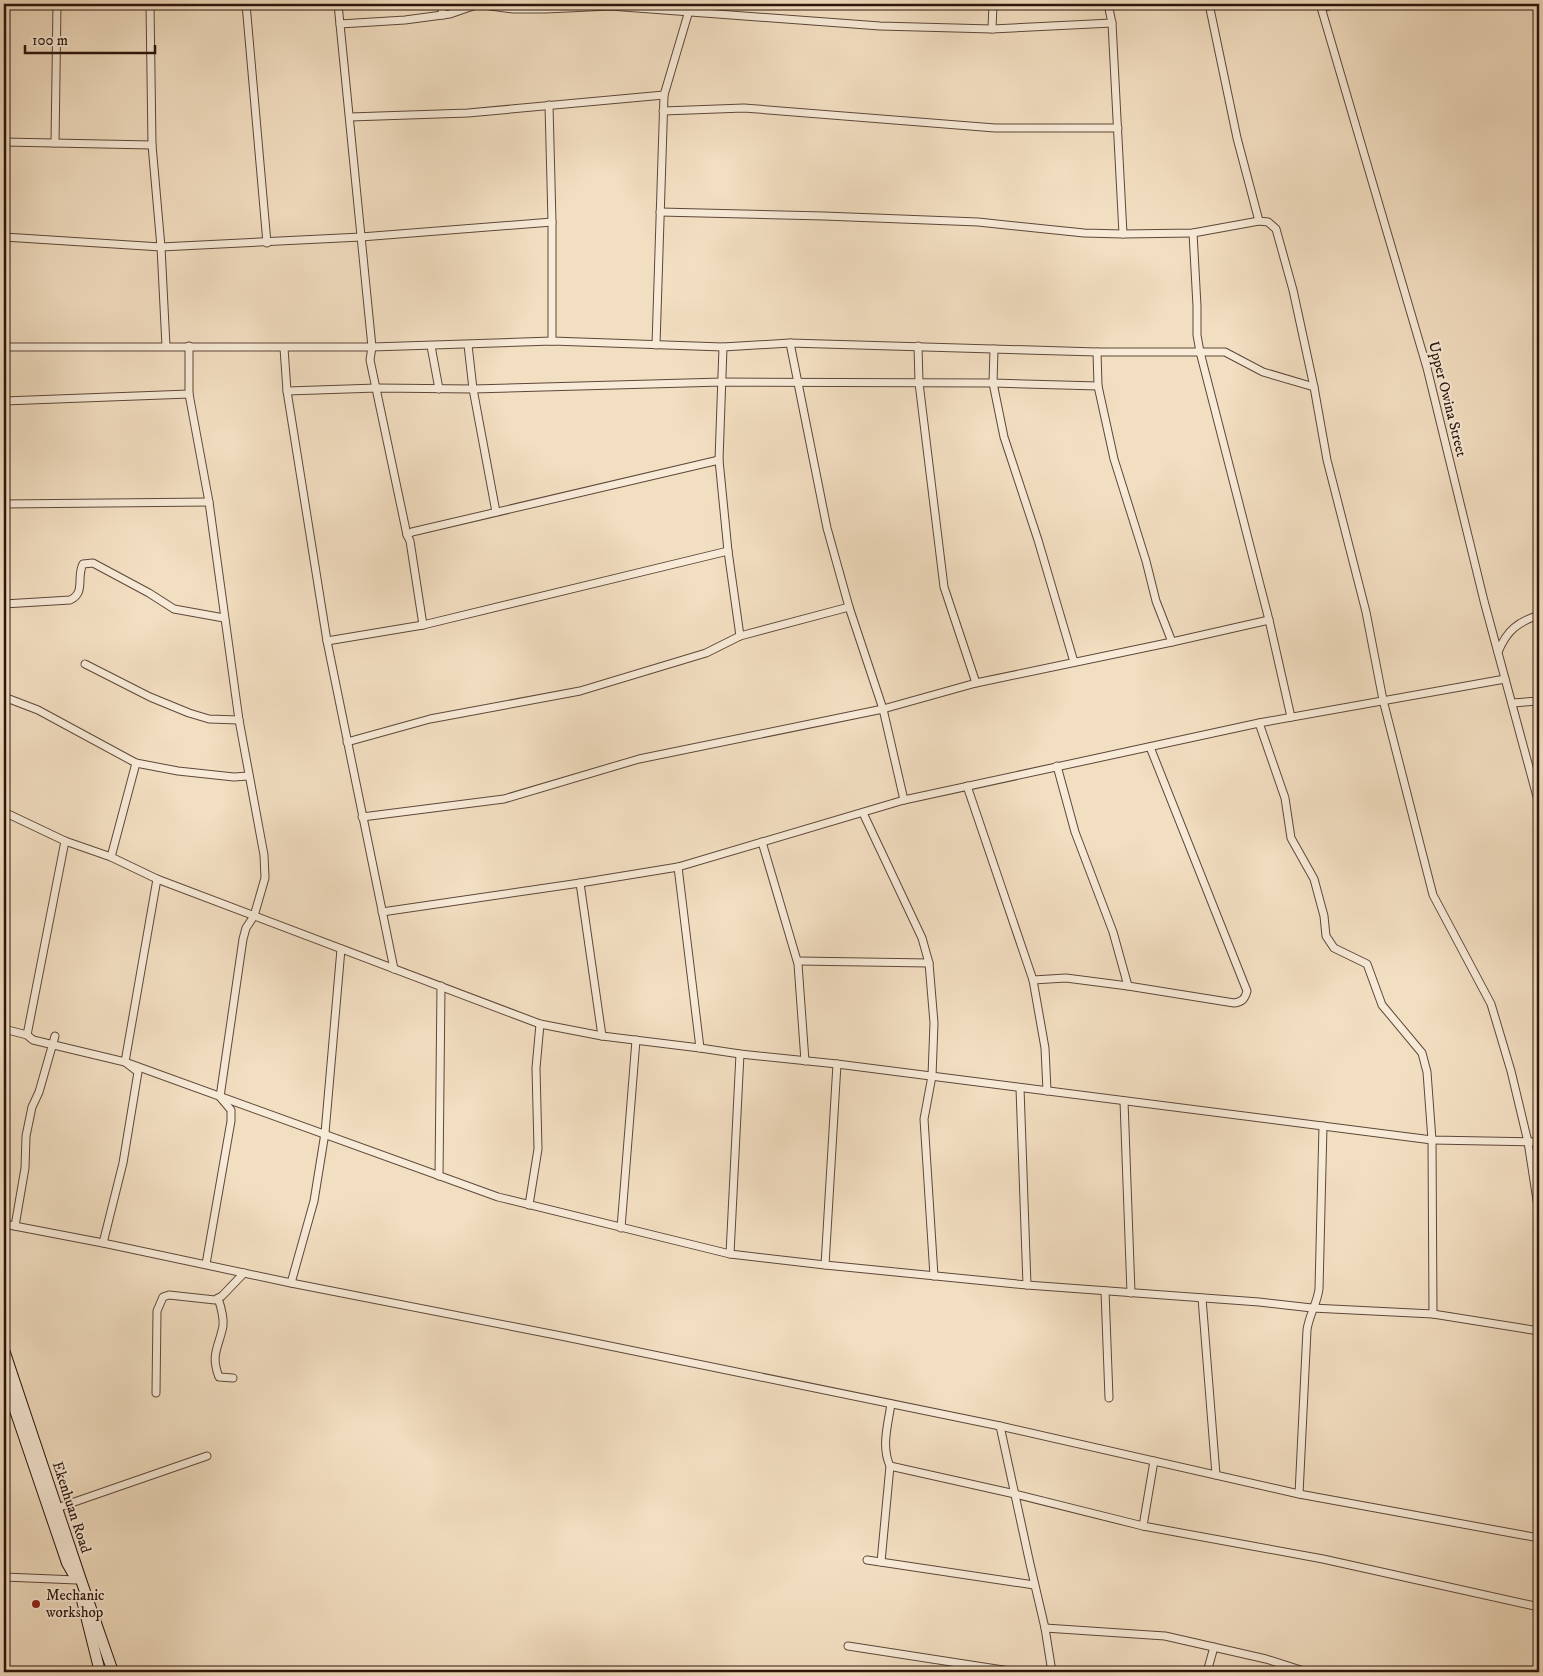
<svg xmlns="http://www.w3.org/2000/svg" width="1543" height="1676" font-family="'IM FELL DW Pica',serif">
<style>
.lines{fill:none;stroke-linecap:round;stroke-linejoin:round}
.minor-casing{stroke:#5e4739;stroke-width:9}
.secondary-casing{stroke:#2c150c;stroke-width:12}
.minor{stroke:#f7ead7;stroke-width:7}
.secondary{stroke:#f7ead7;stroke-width:10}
.poi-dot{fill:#8f2418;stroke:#f7ead7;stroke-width:2}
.labels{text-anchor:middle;stroke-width:4;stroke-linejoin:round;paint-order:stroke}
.street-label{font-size:15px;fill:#2c150c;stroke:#f7ead7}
.poi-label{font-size:15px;fill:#2c150c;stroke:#f7ead7;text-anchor:start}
</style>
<rect width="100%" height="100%" fill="#f2dec1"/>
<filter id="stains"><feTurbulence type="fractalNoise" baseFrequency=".004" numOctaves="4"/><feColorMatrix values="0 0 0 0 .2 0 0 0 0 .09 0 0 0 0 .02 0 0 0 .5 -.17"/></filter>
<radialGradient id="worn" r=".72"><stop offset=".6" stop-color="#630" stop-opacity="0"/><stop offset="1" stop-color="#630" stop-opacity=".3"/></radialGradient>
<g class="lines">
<g class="minor-casing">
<g id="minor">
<polyline points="150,4 152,145 161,247 166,346"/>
<polyline points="246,4 267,243"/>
<polyline points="338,4 372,347 370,360 407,535"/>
<polyline points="441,4 443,15"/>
<polyline points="1108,4 1112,23 1123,234"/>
<polyline points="1209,4 1237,138 1259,221 1268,222 1276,229 1293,290 1314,387 1327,460 1366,612 1383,700 1433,895 1491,1004 1511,1071 1528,1142 1539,1213"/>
<polyline points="1320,4 1427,368 1484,601 1539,804"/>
<polyline points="1322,8 1336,4"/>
<polyline points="340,24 405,20 450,14 476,5 483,5 513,9 546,9 610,6 880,26 992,29 1112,23"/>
<polyline points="992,29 993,4"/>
<polyline points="549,105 552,222 552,341"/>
<polyline points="663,111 744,108 995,128 1118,128"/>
<polyline points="350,117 468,113 664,95"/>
<polyline points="4,142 152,145"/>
<polyline points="55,143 57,4"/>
<polyline points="660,212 824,216 978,222 1084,233 1123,234 1193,233 1259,221"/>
<polyline points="1193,233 1197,306 1197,335 1200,352 1269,620 1291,717"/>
<polyline points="4,237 161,247 361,237 552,222"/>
<polyline points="790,343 827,528 849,607 883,709 904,800"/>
<polyline points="468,345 473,389 496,512"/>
<polyline points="656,345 664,95 691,4"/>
<polyline points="189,346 189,394 209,502 239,720 264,855 265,878 254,916 246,928 243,939 220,1097 231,1110 231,1121 206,1264"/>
<polyline points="431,346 439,389"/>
<polyline points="918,346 919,383 944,587 976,683"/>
<polyline points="4,347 372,347 552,341 723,347 790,343 1097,352 1225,352 1263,372 1314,387"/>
<polyline points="723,347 719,460 728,551 740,636"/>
<polyline points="284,348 287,391 327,641 394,969"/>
<polyline points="994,349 993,383 1004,437 1038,540 1074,662"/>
<polyline points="1097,352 1098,386 1114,459 1146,561 1156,601 1172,642"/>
<polyline points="287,391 377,388 473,389 722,382 993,383 1098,386"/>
<polyline points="4,401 189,394"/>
<polyline points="4,504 209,502"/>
<path d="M 4,604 L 70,600 C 86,593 76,577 83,564 L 93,563 L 149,593 L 174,609 L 224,618"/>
<polyline points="423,625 410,541 407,535 412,532 719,460"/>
<polyline points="327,641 423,625 728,551"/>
<path d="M 1498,652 C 1507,630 1518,622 1539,615"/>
<polyline points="85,664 150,697 189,713 209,719 239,720"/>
<polyline points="4,697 38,710 136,763 178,771 234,777 248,776"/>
<polyline points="1512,703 1539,701"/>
<polyline points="1259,723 1285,798 1291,838 1314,879 1324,916 1326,936 1334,948 1367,964 1382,1005 1422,1053 1427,1072 1432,1140 1433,1314"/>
<polyline points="347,742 430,719 580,691 706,653 740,636 849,607"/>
<polyline points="1057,766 1075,832 1113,932 1128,986"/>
<polyline points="967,786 1033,980 1045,1048 1047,1091"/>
<polyline points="4,812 65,841 111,857 157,879 540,1024 602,1036 700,1048 740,1054 837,1064 1432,1140 1539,1142"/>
<polyline points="863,813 922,938 929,963 934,1023 932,1076 924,1119 934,1276"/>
<polyline points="362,817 504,799 639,759 883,709 976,683 1172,642 1269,620"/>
<polyline points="762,842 798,964 805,1061"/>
<polyline points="111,857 136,763"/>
<polyline points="678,867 700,1048"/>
<polyline points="580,883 602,1036"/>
<polyline points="382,912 580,883 678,867 904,800 1259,723 1505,679"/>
<polyline points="798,961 929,963"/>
<path d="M 1033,980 L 1066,978 L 1128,986 L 1234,1003 C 1242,1002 1245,999 1247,991 L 1150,747"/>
<polyline points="4,1029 27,1035 33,1040 125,1062 498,1197 730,1254 825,1265 1027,1285 1259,1302 1312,1308 1433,1314 1539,1331"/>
<polyline points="27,1035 65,841"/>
<polyline points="1020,1088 1027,1285"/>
<polyline points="1124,1101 1131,1293"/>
<polyline points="439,1176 441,986"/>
<polyline points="529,1205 538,1149 536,1068 540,1024"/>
<polyline points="4,1224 103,1243 291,1283 561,1336 1000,1426 1299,1494 1539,1538"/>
<polyline points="15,1226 25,1168 26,1136 32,1107 39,1092 55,1036"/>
<polyline points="621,1228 636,1040"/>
<polyline points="103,1243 123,1163 137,1078 138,1072 125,1062 157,879"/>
<polyline points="730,1254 740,1054"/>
<polyline points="825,1265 837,1064"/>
<polyline points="291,1283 314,1201 325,1133 341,949"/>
<polyline points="1105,1291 1109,1398"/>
<path d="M 218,1298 C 221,1307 224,1317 223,1326 C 219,1347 210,1354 219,1377 L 233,1378"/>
<polyline points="1202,1298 1216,1475"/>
<polyline points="156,1393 157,1311 163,1297 169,1295 215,1300 222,1296 244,1273"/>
<path d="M 891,1404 C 888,1424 881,1447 890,1466 L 1015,1494 L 1143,1526"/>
<polyline points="1000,1426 1030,1564 1045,1628 1052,1672"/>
<polyline points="1154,1461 1143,1526 1323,1559 1539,1607"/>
<path d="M 1299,1494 L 1307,1330 C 1309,1315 1317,1304 1319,1289 L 1323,1126"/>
<polyline points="57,1508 207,1456"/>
<polyline points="867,1560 1034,1585"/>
<polyline points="881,1562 890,1466"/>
<polyline points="4,1577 77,1580"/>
<polyline points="1045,1628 1165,1636 1266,1659 1307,1672"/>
<polyline points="848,1646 1016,1672"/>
<polyline points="1207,1672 1214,1647"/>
</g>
</g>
<g class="secondary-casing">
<g id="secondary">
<polyline points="4,1350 81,1580 113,1672"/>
<polyline points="4,1378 67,1563 75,1577"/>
<polyline points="82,1600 100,1672"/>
</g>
</g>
<use href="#minor" class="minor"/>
<use href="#secondary" class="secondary"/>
</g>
<circle class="poi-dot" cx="36" cy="1604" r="5"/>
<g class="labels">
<g class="street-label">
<text transform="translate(1448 399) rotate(76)" y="5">Upper Owina Street</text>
<text transform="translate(72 1507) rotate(72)" y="5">Ekenhuan Road</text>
</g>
<g class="poi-label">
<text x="46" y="1600">Mechanic<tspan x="46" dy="17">workshop</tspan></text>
</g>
</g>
<rect width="1543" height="1676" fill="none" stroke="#f2dec1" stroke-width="20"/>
<rect x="5" y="5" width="1533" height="1666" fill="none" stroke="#2c150c" stroke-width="2.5"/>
<rect x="10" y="10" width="1523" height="1656" fill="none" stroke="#2c150c"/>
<path d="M25 45v8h130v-8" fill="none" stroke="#2c150c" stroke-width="2.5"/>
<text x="32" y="45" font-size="15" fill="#2c150c" stroke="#f7ead7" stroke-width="4" paint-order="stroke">100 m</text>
<rect width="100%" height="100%" filter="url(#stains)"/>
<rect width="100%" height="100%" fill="url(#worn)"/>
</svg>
